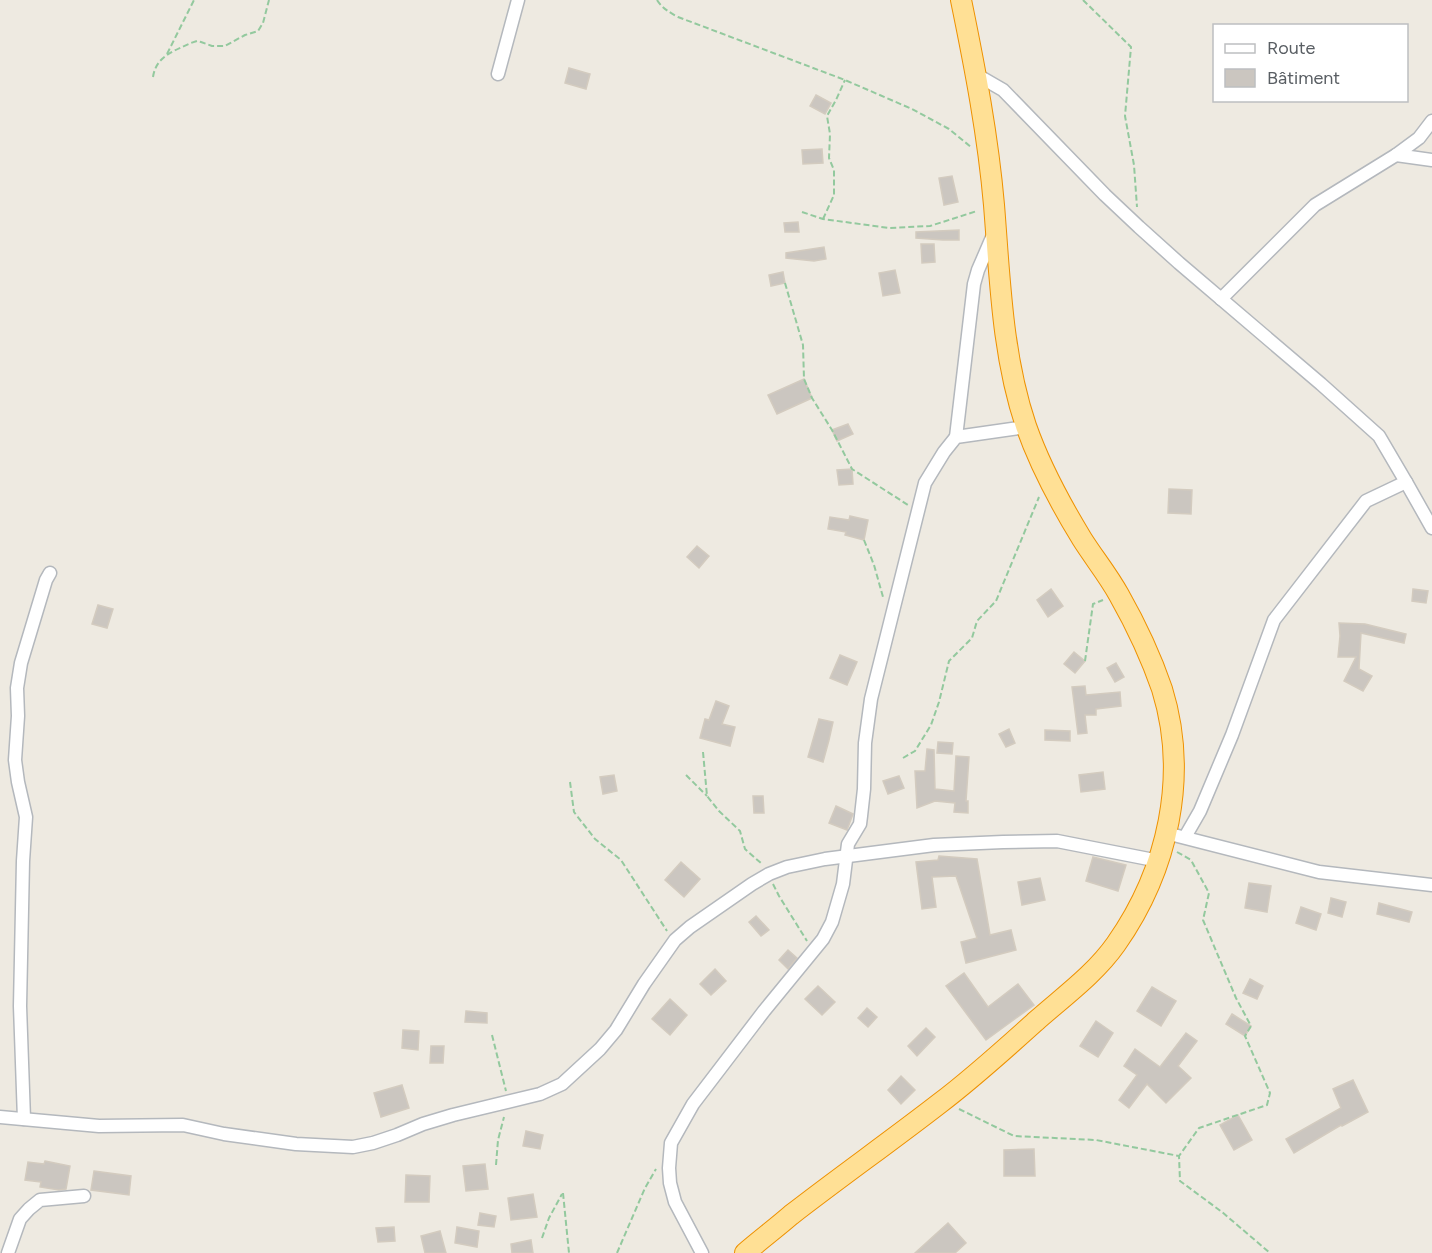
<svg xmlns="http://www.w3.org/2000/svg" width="1432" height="1253" font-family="Figtree,sans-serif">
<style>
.building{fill:#cbc6c0;stroke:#d3cbbf;stroke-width:1.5}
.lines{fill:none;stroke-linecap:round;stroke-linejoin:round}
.minor-casing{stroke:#b4b8bd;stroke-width:15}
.trunk-casing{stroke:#ee9100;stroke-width:22}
.path{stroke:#93c99e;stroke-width:2;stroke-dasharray:6 3;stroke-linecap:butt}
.minor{stroke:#fff;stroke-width:12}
.trunk{stroke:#ffe095;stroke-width:20}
</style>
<rect width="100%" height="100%" fill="#eeeae1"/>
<g class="building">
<polygon points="569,68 590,74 586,89 565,83"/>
<polygon points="816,95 831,103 825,114 810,106"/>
<polygon points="822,149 823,163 803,164 802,150"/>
<polygon points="952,176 958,202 944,205 939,178"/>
<polygon points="798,222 799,232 785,232 784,223"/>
<polygon points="959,230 959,240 943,240 916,238 916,232"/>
<polygon points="921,244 934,244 935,262 922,263"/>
<polygon points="824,247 826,259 814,261 786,258 786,253"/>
<polygon points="895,270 900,293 883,296 879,273"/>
<polygon points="783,272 785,283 771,286 769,275"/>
<polygon points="804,379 812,398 777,414 768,395"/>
<polygon points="848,424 853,434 837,441 832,430"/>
<polygon points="852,469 853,484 839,485 837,470"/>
<polygon points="1169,489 1192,490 1191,514 1168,513"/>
<polygon points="850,516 868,520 864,540 845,535 846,532 828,529 830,517 849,520"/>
<polygon points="697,546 709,556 699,568 687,557"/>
<polygon points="1051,589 1063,606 1048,617 1037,600"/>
<polygon points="1413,589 1428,591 1426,603 1412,601"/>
<polygon points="98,605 113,609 107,628 92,624"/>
<polygon points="1339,623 1365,624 1406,634 1404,643 1361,633 1359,669 1372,676 1363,691 1344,681 1356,657 1338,657 1340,636"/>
<polygon points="1074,652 1085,661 1075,673 1064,664"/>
<polygon points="840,655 857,662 847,685 830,678"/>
<polygon points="1116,663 1124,677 1115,682 1107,668"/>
<polygon points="1085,686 1086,695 1120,692 1121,706 1096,709 1096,715 1085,715 1087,733 1078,734 1072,687"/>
<polygon points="716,701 729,706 722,724 735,727 730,746 700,738 705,719 709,720"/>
<polygon points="819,719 833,722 829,740 823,762 808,757"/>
<polygon points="1009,729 1015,743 1006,747 999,734"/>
<polygon points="1045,730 1070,731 1070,741 1045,740"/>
<polygon points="938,742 953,743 952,754 937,753"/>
<polygon points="927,749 934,750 935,789 954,791 956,756 969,757 966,801 968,801 968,813 954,812 955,803 935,801 917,808 915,771 925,771"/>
<polygon points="1103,772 1105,789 1081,792 1079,775"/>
<polygon points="614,775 617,791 603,794 600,777"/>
<polygon points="899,776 904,788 888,794 883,781"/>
<polygon points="753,796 763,796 764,813 754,813"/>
<polygon points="836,806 853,814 847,830 829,823"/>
<polygon points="939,856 977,859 990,935 1011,930 1016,950 966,963 961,942 977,938 956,876 932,877 936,907 922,909 916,862 938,860"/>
<polygon points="1093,857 1126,865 1118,891 1086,881"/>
<polygon points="681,862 700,879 684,897 665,880"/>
<polygon points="1040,878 1045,900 1022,905 1018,882"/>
<polygon points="1249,883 1271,886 1267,912 1245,908"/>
<polygon points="1331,898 1346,902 1342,917 1328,913"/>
<polygon points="1379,903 1412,912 1409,922 1377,914"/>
<polygon points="1301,907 1321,914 1316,930 1296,923"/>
<polygon points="756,916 769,930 761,936 749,922"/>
<polygon points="788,950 797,958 788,969 779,960"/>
<polygon points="715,969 726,981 711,995 700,984"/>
<polygon points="964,973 988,1007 1018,984 1034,1005 986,1040 946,986"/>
<polygon points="1250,979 1263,986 1257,999 1243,993"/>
<polygon points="818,986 835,1002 822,1015 805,999"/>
<polygon points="1152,987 1176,1001 1161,1026 1137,1011"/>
<polygon points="670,999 687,1015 670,1035 652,1019"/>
<polygon points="867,1008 877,1017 868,1027 858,1018"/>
<polygon points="466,1011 487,1013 487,1023 465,1022"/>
<polygon points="1232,1014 1251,1026 1245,1036 1226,1024"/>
<polygon points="1096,1021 1113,1033 1098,1057 1080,1046"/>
<polygon points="926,1028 935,1037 917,1056 908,1046"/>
<polygon points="403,1030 419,1031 418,1050 402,1048"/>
<polygon points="1186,1033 1197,1041 1178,1066 1191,1078 1166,1103 1147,1084 1129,1108 1119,1100 1137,1075 1124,1066 1135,1049 1160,1067"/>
<polygon points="431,1046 444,1046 443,1063 430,1063"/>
<polygon points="901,1076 915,1090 901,1104 888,1090"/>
<polygon points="1353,1080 1368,1112 1342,1126 1341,1125 1294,1153 1286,1139 1341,1108 1333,1089"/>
<polygon points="402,1085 409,1108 381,1117 374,1093"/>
<polygon points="1238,1115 1252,1140 1234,1150 1220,1125"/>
<polygon points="526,1131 543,1135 540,1149 523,1146"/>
<polygon points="1034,1149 1035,1176 1004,1176 1004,1150"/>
<polygon points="45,1161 70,1166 66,1189 59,1190 40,1187 41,1182 25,1180 28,1162 44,1164"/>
<polygon points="485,1164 488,1189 466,1191 463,1166"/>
<polygon points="94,1171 131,1176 129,1195 91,1190"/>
<polygon points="406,1175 430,1176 429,1202 405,1202"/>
<polygon points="533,1194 537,1217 511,1220 508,1198"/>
<polygon points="480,1213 496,1216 494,1227 478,1225"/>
<polygon points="948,1223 966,1243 955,1253 915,1253"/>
<polygon points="394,1227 395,1241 378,1242 376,1228"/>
<polygon points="457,1227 479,1231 477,1247 455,1243"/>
<polygon points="440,1231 446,1253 425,1253 421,1236"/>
<polygon points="531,1240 533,1253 512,1253 511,1244"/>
</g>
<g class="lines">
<g class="minor-casing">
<g id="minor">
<polyline points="498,74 518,0"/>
<polyline points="977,75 1003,90 1105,195 1139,227 1179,263 1321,384 1379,436 1406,482 1366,501 1274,620 1232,735 1200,811 1185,837"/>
<polyline points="1396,155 1432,160"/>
<polyline points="1221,299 1315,205 1396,155 1419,138 1432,121"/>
<polyline points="956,437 974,284 978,270 994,233"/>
<polyline points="1406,482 1432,528"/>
<polyline points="1166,833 1319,872 1432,885"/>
<polyline points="0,1117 99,1126 183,1125 224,1134 296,1144 353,1147 373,1143 397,1135 423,1124 453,1115 540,1094 562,1084 600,1049 616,1030 644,984 675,940 690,927 752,884 769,874 787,867 825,859 934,845 1003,842 1057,841 1159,861"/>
<polyline points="24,1119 20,1006 23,861 26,817 18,782 15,760 18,716 17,688 21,663 46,580 50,573"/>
<polyline points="8,1253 20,1219 29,1209 40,1200 84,1196"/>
<polyline points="702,1253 675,1202 670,1183 669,1168 671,1143 693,1104 764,1011 823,939 832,922 843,884 848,844 860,824 861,816 864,789 865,743 871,699 925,483 944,452 956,437 1026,427"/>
</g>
</g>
<g class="trunk-casing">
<path id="trunk" d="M 745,1253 C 760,1240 776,1228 791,1215 C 840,1177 891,1141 940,1103 C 973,1078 1005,1049 1036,1021 C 1063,997 1095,974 1116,944 C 1168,870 1189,776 1162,689 C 1151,657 1136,625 1119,595 C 1108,575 1094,558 1082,539 C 1060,503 1040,466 1026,426 C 1002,355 1000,279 994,205 C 988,136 975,68 961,0"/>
</g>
<g class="path">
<path d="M 657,0 C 662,8 669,12 678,17 L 845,80 L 912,109 L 949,129 L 971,147"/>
<polyline points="1083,0 1131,47 1125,116 1134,165 1137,207"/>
<polyline points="167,54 194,0"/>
<path d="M 153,77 C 156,56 174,51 191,43 L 197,41 L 201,42 L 212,46 L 225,46 L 245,35 L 258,31 L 263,23 L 269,0"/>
<polyline points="802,212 823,219 889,228 930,226 977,211"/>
<polyline points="823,219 834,195 834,170 829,158 830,134 827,116 836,100 845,80"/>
<polyline points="785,283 803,345 804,379 812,398 832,430 852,469 908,505"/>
<polyline points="864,540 874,565 883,597"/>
<polyline points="1085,661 1093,604 1103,600"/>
<polyline points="703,752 707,796 719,811 740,831 745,849 762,864"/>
<polyline points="903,758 915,751 931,725 939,702 949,661 972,638 977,621 996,601 1039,497"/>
<polyline points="686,775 707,796"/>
<polyline points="570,782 574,812 595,839 621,860 667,931"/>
<polyline points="1177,852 1191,860 1209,893 1203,920 1236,998 1251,1026 1245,1036 1270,1093 1267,1105 1199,1128 1179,1156"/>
<polyline points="773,884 779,896 807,941"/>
<polyline points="492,1035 506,1091"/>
<polyline points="959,1109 1014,1136 1096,1140 1179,1156 1180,1181 1222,1212 1270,1253"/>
<polyline points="496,1165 498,1140 504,1117"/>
<polyline points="563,1193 569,1253"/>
<polyline points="542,1238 549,1218 562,1194"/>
<polyline points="617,1253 645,1188 656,1169"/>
</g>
<use href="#minor" class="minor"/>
<use href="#trunk" class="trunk"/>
</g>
<rect x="1213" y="24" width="195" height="78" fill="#ffffff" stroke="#bdbfc1" stroke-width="1.5"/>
<rect x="1225" y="44" width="30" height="9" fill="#ffffff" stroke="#bdbfc1" stroke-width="1.5"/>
<text x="1267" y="54" font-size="18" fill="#595e63">Route</text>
<rect x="1225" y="69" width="30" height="18" fill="#cbc6c0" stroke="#bdbfc1" stroke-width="1.5"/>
<text x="1267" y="84" font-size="18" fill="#595e63">Bâtiment</text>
</svg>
